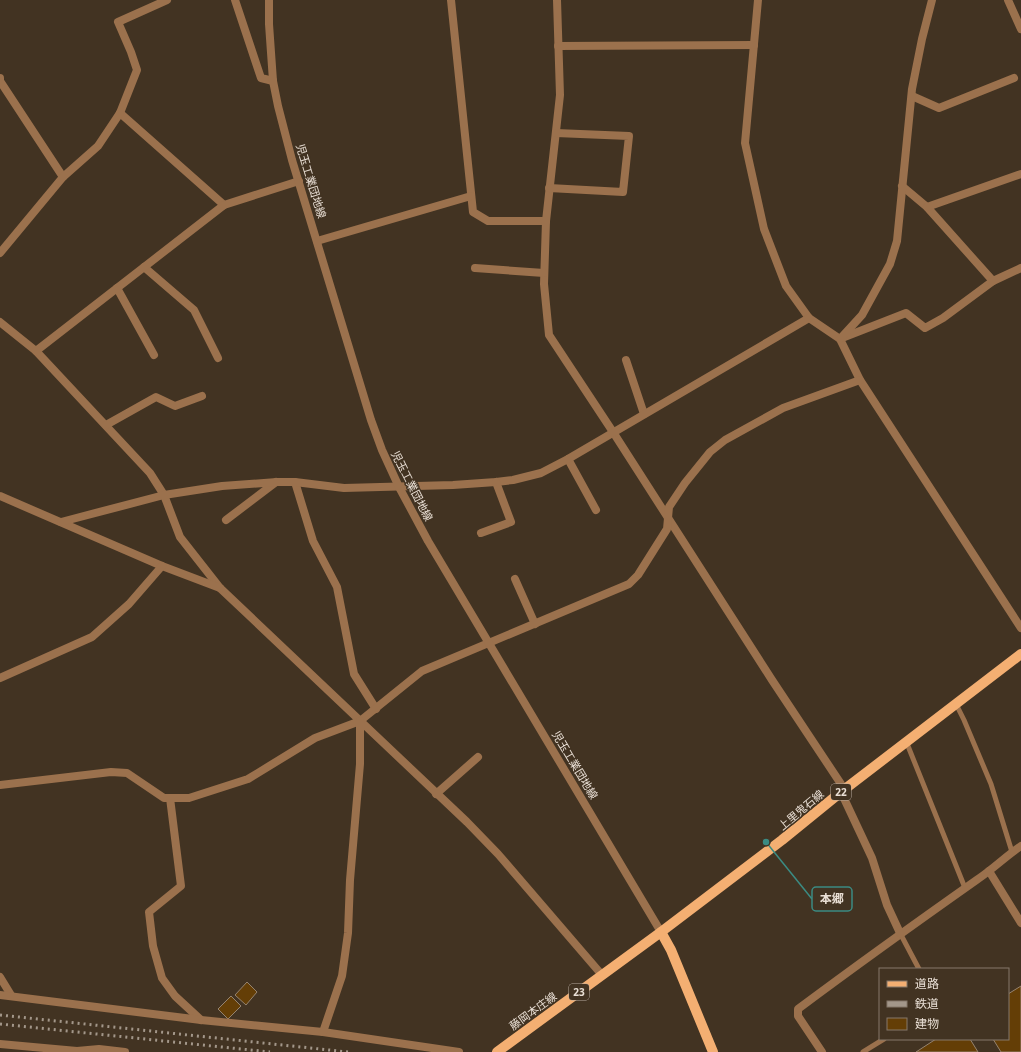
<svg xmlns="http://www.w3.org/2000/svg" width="1021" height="1052" font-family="'Noto Sans','Noto Sans JP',sans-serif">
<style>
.building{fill:#643e06;stroke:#95836f}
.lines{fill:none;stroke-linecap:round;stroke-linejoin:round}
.service{stroke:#9b714d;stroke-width:5}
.minor{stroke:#9b714d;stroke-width:8}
.tertiary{stroke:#9b714d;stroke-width:8}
.primary{stroke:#f4af72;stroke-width:10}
.rail{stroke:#a3978a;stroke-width:3;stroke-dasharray:2 4;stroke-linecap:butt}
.labels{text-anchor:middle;stroke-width:3;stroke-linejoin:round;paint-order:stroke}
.shield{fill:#423322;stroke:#b7ab9f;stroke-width:1}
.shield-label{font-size:10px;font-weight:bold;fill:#e9dfd5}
.street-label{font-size:11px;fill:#e9dfd5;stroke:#423322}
.leader{fill:none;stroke:#3b8b83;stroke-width:1.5}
.callout-dot{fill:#3b8b83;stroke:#423322;stroke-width:1.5}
.callout{fill:#423322;stroke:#3b8b83;stroke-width:1.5}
.callout-label{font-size:12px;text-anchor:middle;font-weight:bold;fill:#e9dfd5}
</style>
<rect width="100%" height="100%" fill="#423322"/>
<g class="building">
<polygon points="247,982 257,992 246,1005 235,995"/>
<polygon points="1021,986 1021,1052 1001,1052 993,1039 1008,1039 1008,994"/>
<polygon points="231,996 241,1006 228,1019 218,1009"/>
<polygon points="936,1039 970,1039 978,1052 916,1052"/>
</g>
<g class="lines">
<g class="service">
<polyline points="956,704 964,720 991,784 1012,852"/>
<polyline points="906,741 965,888"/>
<polyline points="900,933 919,969"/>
<polyline points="863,1052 884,1039"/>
</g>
<g class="minor">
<polyline points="235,0 261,78 273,81"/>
<polyline points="451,0 473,212 488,221 546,221"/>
<polyline points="557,0 560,95 546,221 544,284 549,335 613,432 772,680 841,784 841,792"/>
<polyline points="758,0 745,143 764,229 786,286 809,318 840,339 860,380 1021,628"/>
<polyline points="1008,0 1021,29"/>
<polyline points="558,46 754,45"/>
<polyline points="0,78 0,81 63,177"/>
<polyline points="912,96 939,108 1014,78"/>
<polyline points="120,113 224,205"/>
<polyline points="902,186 927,207 993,281"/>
<polyline points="549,188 623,192 629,136 556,133"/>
<polyline points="927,207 1021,174"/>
<polyline points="317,241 471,196"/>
<polyline points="0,253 63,177 98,146 120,113 137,70 131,52 118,22 167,0"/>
<polyline points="144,267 194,310 218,358"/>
<polyline points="475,268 544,273"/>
<polyline points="117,288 154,355"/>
<polyline points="0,322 36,351 150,473 164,495 180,537 220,588 467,822 498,854 602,975"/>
<polyline points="842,338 906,313 925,328 943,318 993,281 1021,268"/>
<polyline points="840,339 862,315 890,264 897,241 912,89 922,39 932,0"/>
<polyline points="36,351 224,205 299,181"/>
<polyline points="626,360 644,414"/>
<polyline points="106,425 156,397 175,406 202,396"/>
<polyline points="568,459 596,510"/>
<polyline points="295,482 313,541 337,587 354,674 376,709"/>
<polyline points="0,496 162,566 220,588"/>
<polyline points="226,520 276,482"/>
<polyline points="61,522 164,495 222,486 277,482 295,482 344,488 453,485 496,482 513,480 541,473 568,459 809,318"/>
<polyline points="481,533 511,522 496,482"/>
<polyline points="515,579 535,624"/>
<polyline points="0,678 92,637 129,604 162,566"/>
<polyline points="0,785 111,772 127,773 164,798 189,798 248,779 315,738 360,721 422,671 629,584 638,575 667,529 669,507 685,483 710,452 725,440 783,408 860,380"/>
<polyline points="436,794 478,757"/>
<polyline points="170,798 181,886 149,912 153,946 162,978 175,996 201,1020"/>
<polyline points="989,871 1021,923"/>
<polyline points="0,977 11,995"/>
<polyline points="0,995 201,1020 323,1032 459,1052"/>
<polyline points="323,1032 342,976 348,933 350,880 360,764 360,721"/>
<polyline points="0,1044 77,1051 99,1049 125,1052"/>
<path d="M 822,1052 L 798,1016 L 798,1009 C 857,965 917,922 978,879 C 993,869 1006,856 1021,846"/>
</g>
<g class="tertiary">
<polyline points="269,0 269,24 273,81 278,106 292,160 371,420 382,450 399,487 428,541 661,932"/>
<polyline points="841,792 872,858 887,905 900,933"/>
</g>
<g class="primary">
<polyline points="661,932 671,950 713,1052"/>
<polyline points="497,1052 661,932 782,840 841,792 1021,654"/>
</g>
<g class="rail">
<polyline points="0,1015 348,1052"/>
<polyline points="0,1024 270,1052"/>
</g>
</g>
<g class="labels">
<g class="shield">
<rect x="831" y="784" width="20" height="16" rx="3"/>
<rect x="569" y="984" width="20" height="16" rx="3"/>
</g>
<g class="shield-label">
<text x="841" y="796">22</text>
<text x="579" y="996">23</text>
</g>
<g class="street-label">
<text transform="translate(311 181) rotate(73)" y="4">児玉工業団地線</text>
<text transform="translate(412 486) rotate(63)" y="4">児玉工業団地線</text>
<text transform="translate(575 765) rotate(59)" y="4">児玉工業団地線</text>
<text transform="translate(801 810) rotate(-40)" y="4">上里鬼石線</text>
<text transform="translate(533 1011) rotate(-36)" y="4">藤岡本庄線</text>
</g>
</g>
<path class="leader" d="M766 842L812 899"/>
<circle class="callout-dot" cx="766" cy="842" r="4"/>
<rect class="callout" x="812" y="887" width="40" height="24" rx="4"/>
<g class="callout-label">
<text x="832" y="903">本郷</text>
</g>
<rect x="879" y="968" width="130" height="72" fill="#423322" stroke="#85786a"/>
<rect x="887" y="981" width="20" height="6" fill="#f4af72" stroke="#85786a"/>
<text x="915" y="988" font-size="12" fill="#e9dfd5">道路</text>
<rect x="887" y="1001" width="20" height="6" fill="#a3978a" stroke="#85786a"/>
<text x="915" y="1008" font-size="12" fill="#e9dfd5">鉄道</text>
<rect x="887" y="1018" width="20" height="12" fill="#643e06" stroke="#85786a"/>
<text x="915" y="1028" font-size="12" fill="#e9dfd5">建物</text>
</svg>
